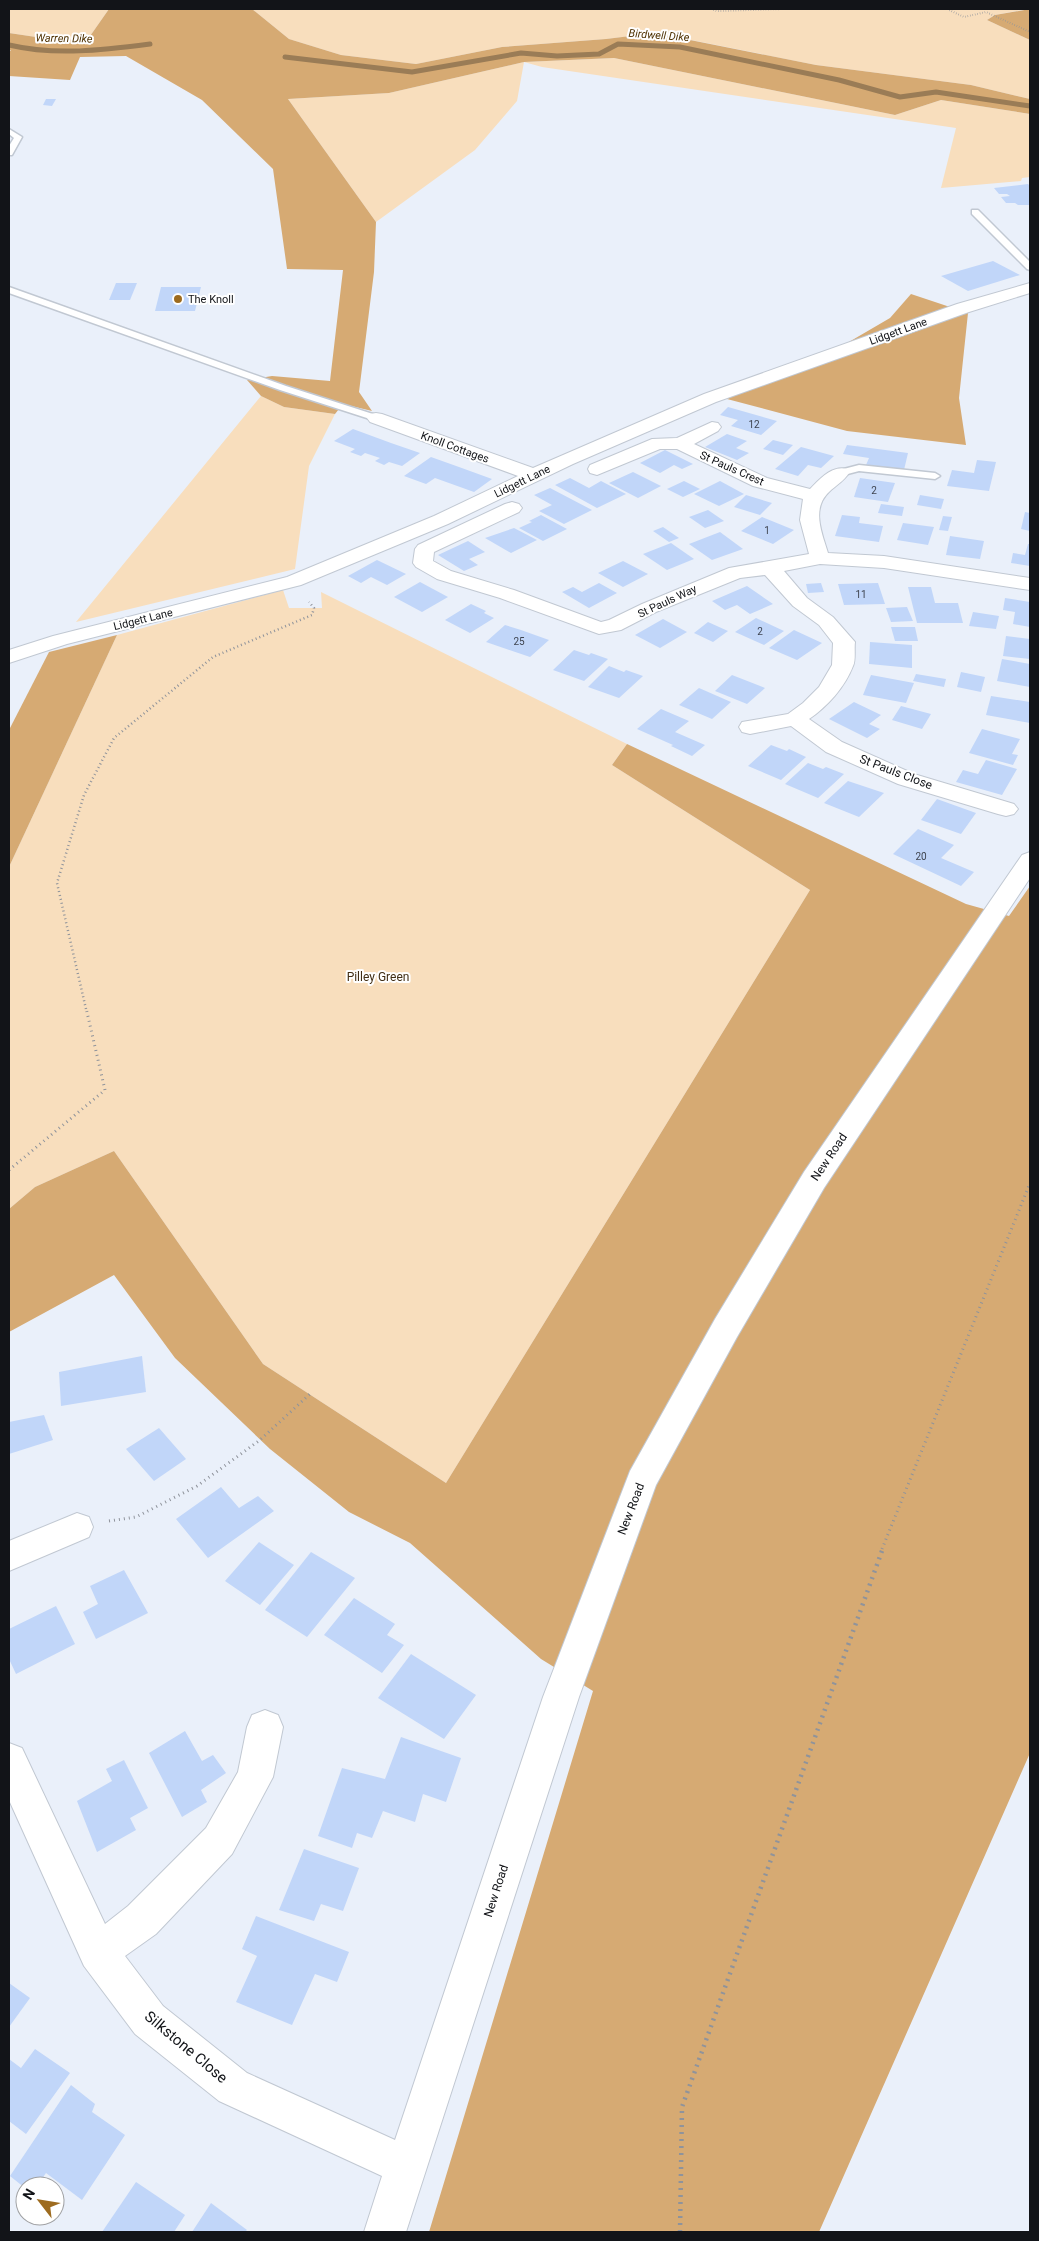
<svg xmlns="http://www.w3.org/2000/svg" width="1039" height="2241" font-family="Roboto,sans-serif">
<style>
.green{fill:#f8debd}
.forest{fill:#d6aa73}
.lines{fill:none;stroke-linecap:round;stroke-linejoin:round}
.stream{stroke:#9a7c56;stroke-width:5}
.building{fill:#c1d6f9}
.lane-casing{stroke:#c1c8d2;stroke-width:3}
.street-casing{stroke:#c1c8d2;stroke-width:2}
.path-far3{stroke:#8f939b;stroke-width:2;stroke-dasharray:0.5 2;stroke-linecap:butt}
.path-far2{stroke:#8f939b;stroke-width:2.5;stroke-dasharray:1 3;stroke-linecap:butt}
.path-far1{stroke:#8f939b;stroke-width:3;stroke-dasharray:1 4;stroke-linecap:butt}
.path{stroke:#8f939b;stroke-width:4.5;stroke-dasharray:2 5;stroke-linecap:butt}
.lane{fill:#fff;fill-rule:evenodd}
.street{fill:#fff;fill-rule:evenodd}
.poi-dot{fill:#9d6b1f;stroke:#fff;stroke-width:2}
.labels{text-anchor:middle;stroke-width:4;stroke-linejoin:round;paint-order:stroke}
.number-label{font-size:10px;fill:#3e4450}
.far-water-label{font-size:11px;font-style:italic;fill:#503304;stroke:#fff}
.far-poi-label{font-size:11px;fill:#121418;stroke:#fff;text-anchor:start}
.far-street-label{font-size:11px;fill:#121418;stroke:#fff}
.street-label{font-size:12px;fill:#121418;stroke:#fff}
.park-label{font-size:12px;fill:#412e15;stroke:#fff}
.near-street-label{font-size:15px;fill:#121418;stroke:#fff}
</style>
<rect width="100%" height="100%" fill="#eaf0fa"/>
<g class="green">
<polygon points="9,9 109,9 88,39 56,40 9,33"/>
<polygon points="252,9 1028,9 995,15 987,20 1030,40 1030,99 971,85 816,65 656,33 606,39 502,47 416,64 341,55 289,39"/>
<polygon points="614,58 895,115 941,100 1030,114 1030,177 1022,178 1021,181 941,188 956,128 542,67 524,62 517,101 475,150 376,222 288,99 389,93 524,62"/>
<polygon points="261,396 284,407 335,414 309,466 295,569 76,622"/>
<polygon points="283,590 289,608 322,608 321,592 627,744 612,765 810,890 446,1483 263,1364 114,1151 35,1187 9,1209 9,867 117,635"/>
</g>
<g class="forest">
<polygon points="109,9 252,9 289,39 341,55 416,64 502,47 606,39 655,33 816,65 971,85 1030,99 1030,114 941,100 895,115 614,58 524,62 389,93 288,99 376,222 374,272 359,392 372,411 343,404 335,414 284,407 261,396 247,380 272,376 330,381 343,270 287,269 273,169 202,100 126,56 80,57 70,80 9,76 9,52 11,50 9,50 9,33 56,40 88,39"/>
<polygon points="1030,9 1030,40 987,20 995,15"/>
<polygon points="911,294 968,313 959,398 966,445 847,431 727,399 842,346 890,318"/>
<polygon points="117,635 9,867 9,730 49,652"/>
<polygon points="627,744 966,904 1009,916 1030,886 1030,1753 819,2232 429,2232 593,1691 541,1659 410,1543 349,1512 270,1449 175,1358 114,1275 9,1332 9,1209 35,1187 114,1151 263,1364 446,1483 810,890 612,765"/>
</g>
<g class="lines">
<g class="stream">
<path d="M 9,45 C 56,56 103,50 150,44"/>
<polyline points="285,57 412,72 521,53 557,56 599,54 618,44 680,47 839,80 900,97 936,92 1030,106"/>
</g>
</g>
<g class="building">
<polygon points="46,99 56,99 52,106 43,105"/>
<polygon points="1028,184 1030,186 1030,205 1018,205 1015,203 1006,203 1001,197 1010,196 1007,194 999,194 994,188"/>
<polygon points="993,261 1020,275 968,291 941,276"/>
<polygon points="116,283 137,283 130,300 109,300"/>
<polygon points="161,287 201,287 195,311 155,311"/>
<polygon points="728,407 777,421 761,435 731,426 738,420 720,415"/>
<polygon points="353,429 391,443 420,453 402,466 389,462 384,465 375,461 380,458 365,453 361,456 350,452 355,449 334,441"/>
<polygon points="727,434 747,441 736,448 749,453 737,460 705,447"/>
<polygon points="773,440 793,445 783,455 763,449"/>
<polygon points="847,445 908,453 904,470 866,465 869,458 843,454"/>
<polygon points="801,447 834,456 821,468 808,465 798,476 775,469"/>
<polygon points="665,450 693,464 682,469 674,465 660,473 640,463"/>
<polygon points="431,457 459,467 492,479 474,492 435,478 426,484 404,476"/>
<polygon points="977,460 996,462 989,491 947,486 952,470 974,473"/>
<polygon points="633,472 661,486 638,498 609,483"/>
<polygon points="570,478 589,488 601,481 626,494 597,508 555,485"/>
<polygon points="860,478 895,483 888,502 854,497"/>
<polygon points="684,481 700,489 683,497 667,489"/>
<polygon points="720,481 744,494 719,506 694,494"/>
<polygon points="550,488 592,510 564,524 539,511 552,505 534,495"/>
<polygon points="746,495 772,503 760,515 734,507"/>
<polygon points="920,495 944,499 941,509 917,505"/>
<polygon points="881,504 904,507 902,516 878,513"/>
<polygon points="708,510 724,521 705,528 689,517"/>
<polygon points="1025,512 1030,513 1030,531 1021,529"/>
<polygon points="541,515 567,529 543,541 519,528 532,522 529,521"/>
<polygon points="842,515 860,517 859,523 883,526 879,542 835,536"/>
<polygon points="943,516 952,517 948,531 939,530"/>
<polygon points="762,517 794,530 773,544 741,531"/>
<polygon points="903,523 934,527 928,545 897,540"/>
<polygon points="663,527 679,538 669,542 653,531"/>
<polygon points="514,528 537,540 511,553 485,538"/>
<polygon points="720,532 743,549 712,560 689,544"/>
<polygon points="950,536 984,541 980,559 946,555"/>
<polygon points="468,541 485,552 469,559 478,565 464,571 438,555"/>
<polygon points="671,543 694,559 667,570 643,554"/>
<polygon points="1028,544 1030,544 1030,566 1011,563 1013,553 1025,555"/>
<polygon points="377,560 406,574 387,585 371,577 361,583 348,576"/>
<polygon points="623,561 648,574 623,587 598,573"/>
<polygon points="420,582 448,597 422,612 394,597"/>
<polygon points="599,583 617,593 589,608 562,592 573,587 582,592"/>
<polygon points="821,583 824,592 808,593 806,584"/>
<polygon points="878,583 885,604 844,605 838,584"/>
<polygon points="747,586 773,604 750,614 737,605 725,610 712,601"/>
<polygon points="908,587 931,587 935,603 958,603 963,623 917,623"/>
<polygon points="1005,598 1030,602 1030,627 1013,624 1015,612 1003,610"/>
<polygon points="471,604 486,611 484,613 494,618 470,633 445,620"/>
<polygon points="907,607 913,621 891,622 886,608"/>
<polygon points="973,612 999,616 996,629 969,626"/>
<polygon points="756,618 784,631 764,645 735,632"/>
<polygon points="663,619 687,632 660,648 635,635"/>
<polygon points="708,622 728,631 713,642 694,633"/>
<polygon points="505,625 521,630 549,640 530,657 486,642"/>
<polygon points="891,627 915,627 918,641 895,641"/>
<polygon points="794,630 822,643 797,660 769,648"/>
<polygon points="1006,636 1030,639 1030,659 1003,656"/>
<polygon points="870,642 912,645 912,668 869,664"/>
<polygon points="574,650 589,655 591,653 608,659 584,681 553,670"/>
<polygon points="1002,659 1030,664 1030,687 997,681"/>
<polygon points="609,666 624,672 626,670 643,676 619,698 588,687"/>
<polygon points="961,672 985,677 981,692 957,687"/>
<polygon points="916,674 946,679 944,687 913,681"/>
<polygon points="732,675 765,688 747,704 715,691"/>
<polygon points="871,675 914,683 906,703 863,695"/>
<polygon points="699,688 731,702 712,719 679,705"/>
<polygon points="991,696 1030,702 1030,723 986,715"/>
<polygon points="854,702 881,715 869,724 880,729 867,738 829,719"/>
<polygon points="901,706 931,714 922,729 892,720"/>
<polygon points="661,709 689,721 675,732 705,745 692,756 671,746 673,745 637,729"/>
<polygon points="982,729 1020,739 1012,754 1018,755 1013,765 969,753"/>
<polygon points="771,745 787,751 789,749 806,757 781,780 748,766"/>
<polygon points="986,760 1017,769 1002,795 956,782 963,770 978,774"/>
<polygon points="808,763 823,769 826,767 844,774 818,798 785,784"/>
<polygon points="848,781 884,793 859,817 824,803"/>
<polygon points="937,799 976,813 961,834 921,820"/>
<polygon points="918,829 954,845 941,858 974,872 961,886 893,854"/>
<polygon points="142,1356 146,1392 61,1406 59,1372"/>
<polygon points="44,1415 53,1440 9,1454 9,1422"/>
<polygon points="159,1428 186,1459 154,1481 126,1449"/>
<polygon points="221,1487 239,1508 258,1496 274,1511 208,1558 176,1519"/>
<polygon points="259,1542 294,1565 260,1605 225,1581"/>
<polygon points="311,1552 355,1578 307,1637 265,1610"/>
<polygon points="124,1570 148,1613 96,1639 83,1612 98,1604 90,1586"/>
<polygon points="354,1598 395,1624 387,1635 404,1645 382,1673 324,1635"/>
<polygon points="56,1606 75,1644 16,1674 9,1659 9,1629"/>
<polygon points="411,1654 476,1695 444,1739 378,1698"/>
<polygon points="185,1731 202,1761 213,1755 226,1773 201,1790 207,1802 182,1817 149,1753"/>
<polygon points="401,1737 461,1758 446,1802 423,1794 415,1822 383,1811 372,1838 357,1833 352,1848 318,1836 342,1768 385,1779"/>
<polygon points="124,1760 148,1808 130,1818 136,1830 97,1852 77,1801 112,1781 106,1769"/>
<polygon points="304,1849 359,1868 343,1911 321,1904 314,1921 279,1910"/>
<polygon points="256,1916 349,1952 337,1982 315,1974 292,2025 236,2002 257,1956 242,1949"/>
<polygon points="9,1983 30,1998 9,2027"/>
<polygon points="35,2049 70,2073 26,2134 9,2121 9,2059 21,2068"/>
<polygon points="71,2085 95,2104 92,2112 125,2135 82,2200 46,2173 37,2186 25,2186 25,2188 10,2176"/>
<polygon points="136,2182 185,2215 174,2232 102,2232"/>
<polygon points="211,2203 247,2230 245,2232 192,2232"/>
</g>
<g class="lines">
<g class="lane-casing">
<g id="lane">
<polygon points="9,129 22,137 12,155 9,155 9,146 14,138 9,134"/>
<polygon points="972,210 978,210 1030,262 1030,270 1027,269 972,214"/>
<polygon points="9,287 286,386 379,416 381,418 376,421 373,420 280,390 9,293"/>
<polygon points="859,465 935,473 940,476 935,479 859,471 840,476 835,473 836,471"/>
</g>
</g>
<g class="street-casing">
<g id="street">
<polygon points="1030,283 1030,293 969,312 716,402 573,464 448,524 301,585 67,644 9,663 9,650 53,636 287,577 434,516 518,476 370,422 367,418 370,414 376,413 382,414 533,468 704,394 957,304"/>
<path d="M 712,422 L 718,423 L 721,427 L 718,431 L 694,444 L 767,478 L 810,489 C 820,479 832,465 847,469 L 849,473 C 844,481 835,486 829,492 C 811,509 822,533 828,553 L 884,556 L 1030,578 L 1030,590 L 884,568 L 820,564 L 784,571 L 807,598 L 833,617 L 855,642 C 854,649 856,660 853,666 C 845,687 827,707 809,719 L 842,742 L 914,774 L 1014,804 L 1018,809 L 1014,814 L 1006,816 L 998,814 L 898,784 L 826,752 L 791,726 L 750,734 L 742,732 L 739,727 L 742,722 L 788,714 L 803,703 L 819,687 L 832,665 L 833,643 L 819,625 L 793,606 L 765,575 L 740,578 L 656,612 L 621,630 L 599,634 L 500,598 L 437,579 L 416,567 L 413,563 L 415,549 L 418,545 L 505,504 L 512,502 L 519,504 L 522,508 L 519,512 L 434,552 L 433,561 L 451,571 L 514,590 L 601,622 L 609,620 L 642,604 L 729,568 L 809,554 L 800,520 L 803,499 L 753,486 L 677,449 L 660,449 L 597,475 L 590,473 L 588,469 L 590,465 L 652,439 L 677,438 Z"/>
<polygon points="1030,852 1030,878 824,1188 737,1337 656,1485 579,1697 406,2232 364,2232 382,2176 219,2101 135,2034 84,1966 9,1800 9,1743 22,1748 105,1924 128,1906 206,1828 238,1772 247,1727 252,1715 265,1710 278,1715 283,1727 273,1777 232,1854 156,1934 125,1956 163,2006 247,2073 395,2140 543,1697 630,1471 715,1319 804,1172 1022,855"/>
<polygon points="77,1513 89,1517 93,1527 89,1537 9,1571 9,1541"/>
</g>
</g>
<g class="path-far3">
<polyline points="711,9 717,11 783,9"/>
<polyline points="947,9 964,17 986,12 1030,32"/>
</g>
<polyline class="path-far2" points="86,1009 57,883 84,795 114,738 213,657 312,615 314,608 309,602"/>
<g class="path-far1">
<polyline points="9,1170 105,1090 86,1008"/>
<polyline points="109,1521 136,1517 197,1486 260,1440 310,1394"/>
<polyline points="882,1549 1030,1183"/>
</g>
<polyline class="path" points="680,2232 682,2107 883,1548"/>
<use href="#lane" class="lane"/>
<use href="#street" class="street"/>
</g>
<circle class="poi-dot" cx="178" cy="299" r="5"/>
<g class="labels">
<g class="number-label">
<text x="754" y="428">12</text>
<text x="874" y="494">2</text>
<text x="767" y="534">1</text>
<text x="861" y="598">11</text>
<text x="760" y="635">2</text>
<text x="519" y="645">25</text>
<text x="921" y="860">20</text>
</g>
<g class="far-water-label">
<text transform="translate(659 35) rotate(4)" y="4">Birdwell Dike</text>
<text transform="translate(64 38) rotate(1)" y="4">Warren Dike</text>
</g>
<g class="far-poi-label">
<text x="188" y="303">The Knoll</text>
</g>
<g class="far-street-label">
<text transform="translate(898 331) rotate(-20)" y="4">Lidgett Lane</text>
<text transform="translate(455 447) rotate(20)" y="4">Knoll Cottages</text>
<text transform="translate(732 468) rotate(24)" y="4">St Pauls Crest</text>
<text transform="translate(522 481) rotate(-26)" y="4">Lidgett Lane</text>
<text transform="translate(667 601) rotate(-25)" y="4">St Pauls Way</text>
<text transform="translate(143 619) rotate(-14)" y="4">Lidgett Lane</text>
</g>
<g class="street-label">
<text transform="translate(896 772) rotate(21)" y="4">St Pauls Close</text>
<text transform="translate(829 1157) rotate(-56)" y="4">New Road</text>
<text transform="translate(631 1509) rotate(-69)" y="4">New Road</text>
<text transform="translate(496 1891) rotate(-72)" y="4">New Road</text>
</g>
<g class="park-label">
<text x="378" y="981">Pilley Green</text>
</g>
<g class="near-street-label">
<text transform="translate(186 2047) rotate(40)" y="5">Silkstone Close</text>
</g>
</g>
<rect width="1039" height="2241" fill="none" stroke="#121418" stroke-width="20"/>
<g transform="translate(40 2201) rotate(301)"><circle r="24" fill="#ffffff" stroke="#a0a1a3"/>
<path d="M0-4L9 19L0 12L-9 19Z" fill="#9d6b1f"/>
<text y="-8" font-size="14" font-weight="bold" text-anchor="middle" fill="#121418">N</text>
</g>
</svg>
